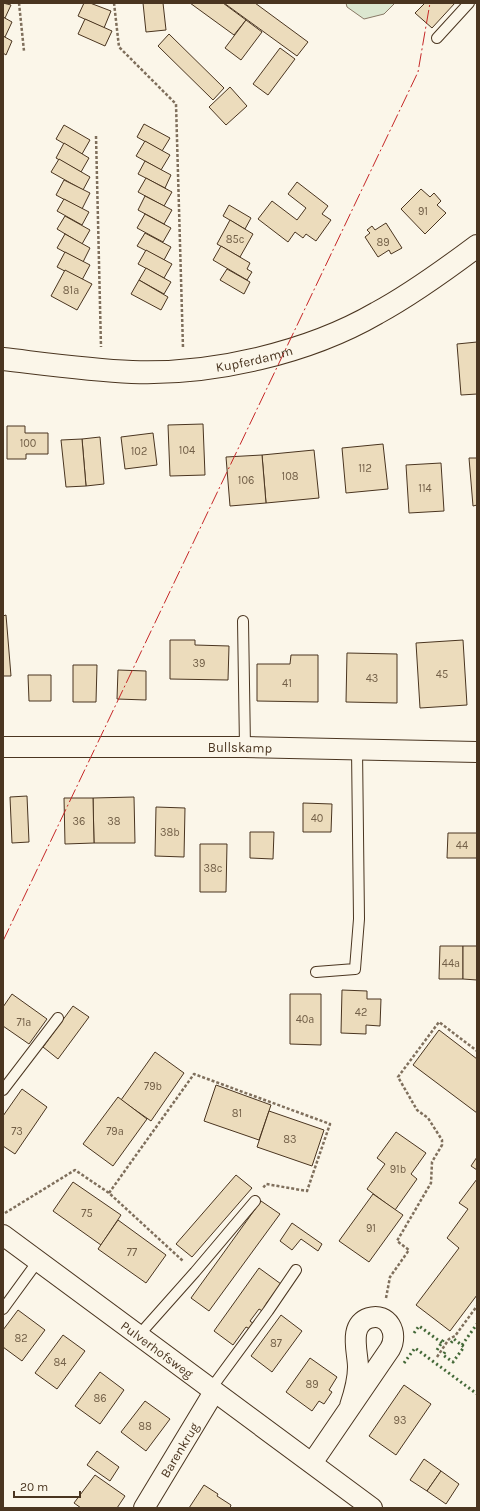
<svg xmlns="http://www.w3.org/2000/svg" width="480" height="1511" font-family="Karla,sans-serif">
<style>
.green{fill:#dce7d0;stroke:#887966}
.building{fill:#ecdcbc;stroke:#4a3520}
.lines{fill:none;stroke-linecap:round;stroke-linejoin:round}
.lane-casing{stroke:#4a3520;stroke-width:12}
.street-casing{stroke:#4a3520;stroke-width:22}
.secondary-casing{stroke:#4a3520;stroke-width:24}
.path{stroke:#7f6f5c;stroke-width:2.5;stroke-dasharray:3 2;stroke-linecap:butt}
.lane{stroke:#fbf6e9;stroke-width:10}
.street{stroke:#fbf6e9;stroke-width:20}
.secondary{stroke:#fbf6e9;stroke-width:22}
.hedge{stroke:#436837;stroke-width:3;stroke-dasharray:2 3;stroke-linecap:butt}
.power{stroke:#c62828;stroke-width:1;stroke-dasharray:14 3 2 3;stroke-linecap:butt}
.labels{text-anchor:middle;stroke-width:3;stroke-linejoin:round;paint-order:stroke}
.number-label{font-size:11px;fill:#725f47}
.street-label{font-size:13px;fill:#4a3520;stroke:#fbf6e9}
</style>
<rect width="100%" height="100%" fill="#fbf6e9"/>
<polygon class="green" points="346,3 395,3 384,14 364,19 347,7"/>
<g class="building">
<polygon points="3,3 11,5 5,18 3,17"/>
<polygon points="84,3 90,3 111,11 104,28 78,16"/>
<polygon points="143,3 163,3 166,30 146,32"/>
<polygon points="190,3 223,3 246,20 234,35"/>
<polygon points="224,3 255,3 308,42 297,56"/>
<polygon points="425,3 455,3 432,28 415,13"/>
<polygon points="3,17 12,22 5,37 3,36"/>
<polygon points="85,19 112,31 105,46 78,34"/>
<polygon points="246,20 262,32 241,60 225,48"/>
<polygon points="169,34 224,88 213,100 158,46"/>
<polygon points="3,36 12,41 6,55 3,53"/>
<polygon points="280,48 295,59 268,95 253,84"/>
<polygon points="230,87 247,106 226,125 209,107"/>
<polygon points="144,124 170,138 162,151 137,137"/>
<polygon points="64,125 90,140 82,154 56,139"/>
<polygon points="145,141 170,155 161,170 136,156"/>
<polygon points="64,143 89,158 81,172 56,158"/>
<polygon points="59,159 90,177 83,190 51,172"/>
<polygon points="145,161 171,175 165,188 138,174"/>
<polygon points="146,178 172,192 164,206 138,192"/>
<polygon points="64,180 90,193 82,209 56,195"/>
<polygon points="297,182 328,206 322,214 331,220 316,241 306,234 303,238 295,232 288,242 258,219 272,201 297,220 306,208 288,194"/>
<polygon points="421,189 430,197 434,193 441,201 437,205 446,213 425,234 401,209"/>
<polygon points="145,196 172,210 164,224 138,210"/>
<polygon points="64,199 89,212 82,225 57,211"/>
<polygon points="229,205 251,218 245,229 223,216"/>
<polygon points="145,214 171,228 163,242 137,228"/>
<polygon points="65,216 90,230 82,244 57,229"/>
<polygon points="230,220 253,234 240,257 217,244"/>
<polygon points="386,223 402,248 391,254 389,250 378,257 365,237 370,233 367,230 372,226 375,230"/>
<polygon points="145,233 171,247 164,260 137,246"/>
<polygon points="65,234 90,248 83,262 57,248"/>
<polygon points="221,246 250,263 247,269 252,272 247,280 213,260"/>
<polygon points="146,250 172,264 164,278 138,264"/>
<polygon points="65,252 90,265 82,280 57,267"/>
<polygon points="146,268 171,282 164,294 139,280"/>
<polygon points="227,269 250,282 244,294 220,280"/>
<polygon points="65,270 92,284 77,310 51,296"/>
<polygon points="139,280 168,297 161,310 131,294"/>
<polygon points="477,342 477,394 461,395 457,344"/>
<polygon points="203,424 205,475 170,476 168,425"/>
<polygon points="7,426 25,426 25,433 48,433 48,454 26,454 26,459 7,459"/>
<polygon points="153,433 157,465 125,469 121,437"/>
<polygon points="100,437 104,484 86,486 82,439"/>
<polygon points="82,439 86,486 66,487 61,440"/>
<polygon points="383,444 388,489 346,493 342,448"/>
<polygon points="314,450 319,498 266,503 262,455"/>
<polygon points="262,455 266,503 230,506 226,457"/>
<polygon points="469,458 477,458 477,505 473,506"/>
<polygon points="441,463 444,511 409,513 406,465"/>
<polygon points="6,615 11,676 3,676 3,616"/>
<polygon points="170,640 195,640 195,645 229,646 228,680 170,679"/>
<polygon points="463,640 467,705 420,708 416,643"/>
<polygon points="347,653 397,654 397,703 346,702"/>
<polygon points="291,655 318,655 318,702 257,701 257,664 290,664"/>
<polygon points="73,665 97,665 96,702 73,702"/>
<polygon points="118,670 146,671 146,700 117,699"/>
<polygon points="28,675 51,675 51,701 29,701"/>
<polygon points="27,796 29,842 12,843 10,797"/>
<polygon points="134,797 135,843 94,843 93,798"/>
<polygon points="64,798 93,798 94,843 65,844"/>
<polygon points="303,803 332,804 331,832 303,832"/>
<polygon points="156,807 185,808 184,857 155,856"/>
<polygon points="250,832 274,832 273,859 250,858"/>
<polygon points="448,833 477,833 477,858 447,858"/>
<polygon points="200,844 227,844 226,892 200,892"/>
<polygon points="440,946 463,946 463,979 439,979"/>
<polygon points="463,946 477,946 477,980 463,979"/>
<polygon points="342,990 367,991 367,999 381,999 380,1026 366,1025 366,1034 341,1033"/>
<polygon points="12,994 47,1019 29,1044 3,1026 3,1007"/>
<polygon points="290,994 321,994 321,1045 290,1044"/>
<polygon points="73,1006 89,1017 58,1059 43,1047"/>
<polygon points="439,1030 477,1059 477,1113 413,1065"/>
<polygon points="155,1052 184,1073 151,1121 121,1100"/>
<polygon points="216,1085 271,1105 259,1140 204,1121"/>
<polygon points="22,1089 47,1107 15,1154 3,1146 3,1116"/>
<polygon points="118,1097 147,1119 113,1166 83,1144"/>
<polygon points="269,1111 324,1130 312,1166 257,1147"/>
<polygon points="396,1132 426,1153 411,1174 417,1179 395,1210 367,1189 385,1164 377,1158"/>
<polygon points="477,1157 477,1170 471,1166"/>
<polygon points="236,1175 252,1188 192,1257 176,1244"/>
<polygon points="477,1179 477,1295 450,1331 416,1305 459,1248 447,1238 468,1209 459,1203"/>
<polygon points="73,1182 121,1215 101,1245 53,1211"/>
<polygon points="373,1194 403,1215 369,1262 339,1241"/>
<polygon points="261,1201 280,1214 209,1311 191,1298"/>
<polygon points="118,1220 166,1255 146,1283 98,1249"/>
<polygon points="292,1223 322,1244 318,1251 301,1239 292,1250 280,1241"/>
<polygon points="259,1268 281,1284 266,1304 268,1306 264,1312 259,1309 250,1321 254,1324 250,1329 246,1327 233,1345 214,1331"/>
<polygon points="18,1310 45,1330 22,1361 3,1347 3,1330"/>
<polygon points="281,1315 302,1331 272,1372 251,1356"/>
<polygon points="63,1335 85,1351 57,1389 35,1373"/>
<polygon points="310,1358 337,1377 329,1390 332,1392 324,1404 319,1401 312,1411 286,1392"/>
<polygon points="100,1372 124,1390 100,1424 75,1406"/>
<polygon points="404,1385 431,1404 396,1455 369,1436"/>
<polygon points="145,1401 170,1419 146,1451 121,1432"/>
<polygon points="97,1451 119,1467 110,1481 87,1465"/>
<polygon points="424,1459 441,1471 427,1491 410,1480"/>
<polygon points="441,1471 459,1484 446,1504 427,1491"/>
<polygon points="95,1475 125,1496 117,1508 81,1508 74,1503"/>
<polygon points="204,1485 218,1494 217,1496 231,1505 230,1508 189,1508"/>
</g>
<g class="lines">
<g class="lane-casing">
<g id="lane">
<polyline points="437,38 469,3"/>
<polyline points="243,621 245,747"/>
<polyline points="316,972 355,969 359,919 357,749"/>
<polyline points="3,1090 58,1018"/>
<polyline points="3,1309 38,1261"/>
<polyline points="139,1335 195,1272 255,1201"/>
<polyline points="210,1390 268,1311 296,1270"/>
</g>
</g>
<g class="street-casing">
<g id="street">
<path id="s1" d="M 3,747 L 245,747 L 477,752"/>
<path id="s2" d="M 3,1235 L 372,1508"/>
<path d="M 312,1463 L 321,1450 L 390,1349 C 399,1333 388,1312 369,1318 C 348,1325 358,1352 358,1367 C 358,1381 354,1394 350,1406"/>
<path id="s3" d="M 144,1508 L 214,1392"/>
</g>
</g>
<g class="secondary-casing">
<g id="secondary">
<path id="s4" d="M 3,359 C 46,364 89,370 132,372 C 212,375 308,353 377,313 C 412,294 445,270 477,246"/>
</g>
</g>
<g class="path">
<polyline points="19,3 24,51"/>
<polyline points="114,3 119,47 176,104 183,348"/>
<polyline points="96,136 101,347"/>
<polyline points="109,1193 194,1074 330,1124 307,1191 266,1184 263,1188"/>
<polyline points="5,1213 75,1170 109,1193 183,1261"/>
<polyline points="386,1298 390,1277 409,1250 397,1241 431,1183 432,1162 442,1145 442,1140 428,1118 417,1110 398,1077 439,1022 477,1051"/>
<polyline points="437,1357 449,1339 455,1336 477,1306"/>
</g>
<use href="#lane" class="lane"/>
<use href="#street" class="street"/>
<use href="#secondary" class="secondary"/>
<g class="hedge">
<polyline points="414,1333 419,1326 442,1343"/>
<polyline points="462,1345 477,1324"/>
<polyline points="437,1350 444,1339"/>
<polyline points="445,1352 443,1355 453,1362 464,1347 454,1339 450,1344"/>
<polyline points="404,1363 415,1348 477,1394"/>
</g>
<polyline class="power" points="3,941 418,72 430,3"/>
</g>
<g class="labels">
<g class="number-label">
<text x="423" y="215">91</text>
<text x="235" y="243">85c</text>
<text x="383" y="246">89</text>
<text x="71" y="294">81a</text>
<text x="28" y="447">100</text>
<text x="187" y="454">104</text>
<text x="139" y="455">102</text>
<text x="365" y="472">112</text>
<text x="290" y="480">108</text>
<text x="246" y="484">106</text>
<text x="425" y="492">114</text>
<text x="199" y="667">39</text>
<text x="442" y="678">45</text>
<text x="372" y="682">43</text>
<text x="287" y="687">41</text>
<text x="317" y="822">40</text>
<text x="79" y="825">36</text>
<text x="114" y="825">38</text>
<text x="170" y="836">38b</text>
<text x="462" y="849">44</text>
<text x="213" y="872">38c</text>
<text x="451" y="967">44a</text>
<text x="361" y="1016">42</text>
<text x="305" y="1023">40a</text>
<text x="24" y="1026">71a</text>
<text x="153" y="1090">79b</text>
<text x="237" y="1117">81</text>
<text x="17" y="1135">73</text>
<text x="115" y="1135">79a</text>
<text x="290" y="1143">83</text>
<text x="398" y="1173">91b</text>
<text x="87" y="1217">75</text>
<text x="371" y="1232">91</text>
<text x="132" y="1256">77</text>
<text x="21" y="1342">82</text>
<text x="276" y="1347">87</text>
<text x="60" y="1366">84</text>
<text x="312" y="1388">89</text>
<text x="100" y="1402">86</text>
<text x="400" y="1424">93</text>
<text x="145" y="1430">88</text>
</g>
<g class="street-label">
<text dy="5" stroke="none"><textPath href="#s4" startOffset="253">Kupferdamm</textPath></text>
<text dy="5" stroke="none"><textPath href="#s1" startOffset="237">Bullskamp</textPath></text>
<text dy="5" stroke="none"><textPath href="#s2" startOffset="192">Pulverhofsweg</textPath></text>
<text dy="5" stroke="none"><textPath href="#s3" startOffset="68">Barenkrug</textPath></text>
</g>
</g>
<rect width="480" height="1511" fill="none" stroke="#4a3520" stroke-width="8"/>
<path d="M14 1491v6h66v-6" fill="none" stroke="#4a3520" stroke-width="2"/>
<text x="20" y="1491" font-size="12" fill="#4a3520" stroke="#fbf6e9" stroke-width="3" paint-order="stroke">20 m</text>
</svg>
